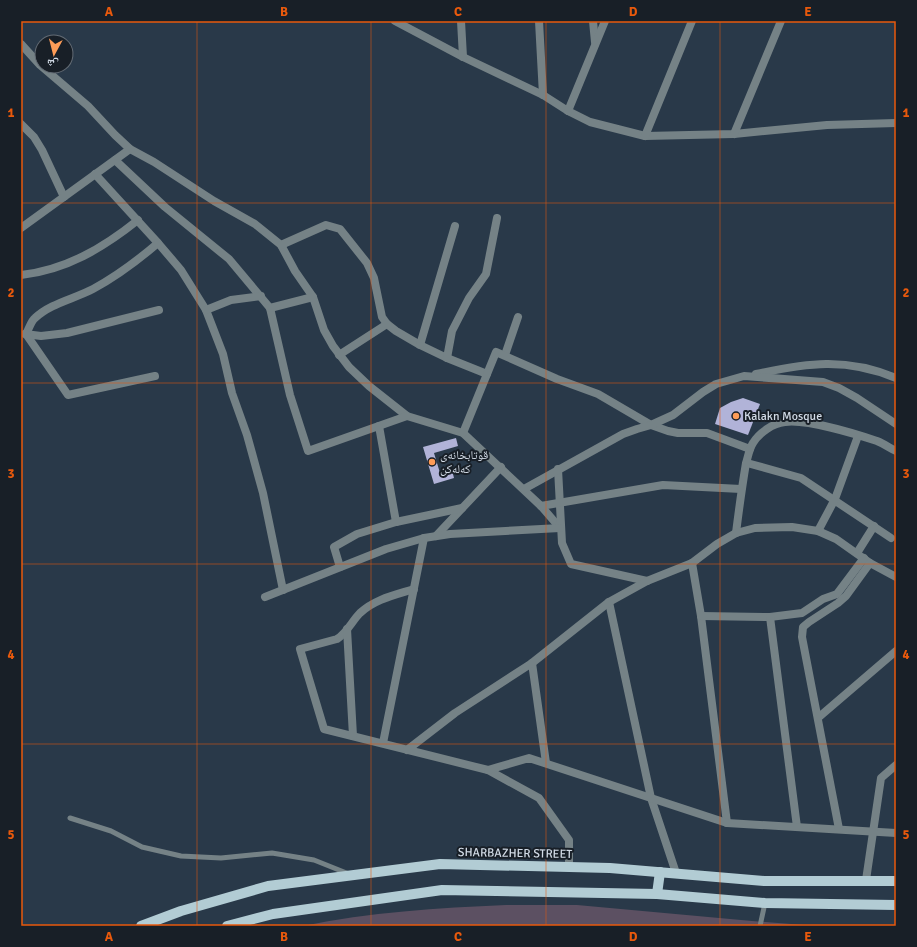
<svg xmlns="http://www.w3.org/2000/svg" width="917" height="947" font-family="Signika,'Noto Naskh Arabic',sans-serif">
<style>
.green{fill:#5c5062}
.building{fill:#b1b3d8}
.lines{fill:none;stroke-linecap:round;stroke-linejoin:round}
.service{stroke:#758286;stroke-width:5}
.minor{stroke:#758286;stroke-width:8}
.primary{stroke:#b2ccd4;stroke-width:10}
.grid{fill:none;stroke:#e8590c;stroke-width:1;stroke-opacity:0.55}
.poi-dot{fill:#fe9c57;stroke:#181f27;stroke-width:1.5}
.labels{text-anchor:middle;stroke-width:4;stroke-linejoin:round;paint-order:stroke}
.poi-label{font-size:12px;fill:#d3dce7;stroke:#181f27;text-anchor:start}
.street-label{font-size:12px;fill:#d3dce7;stroke:#181f27}
.neatline{fill:none;stroke:#e8590c;stroke-width:1.5}
.grid-label{font-size:13px;text-anchor:middle;font-weight:bold;fill:#e8590c}
</style>
<rect width="100%" height="100%" fill="#293949"/>
<path class="green" d="M 506,905 L 577,905 L 752,921 L 817,926 L 874,926 L 303,926 C 369,912 438,908 506,905 Z"/>
<g class="building">
<polygon points="743,398 760,404 748,435 715,424 720,408 731,402"/>
<polygon points="456,438 458,446 434,453 440,473 452,470 454,478 434,484 423,447"/>
</g>
<g class="lines">
<g class="service">
<polyline points="70,818 111,831 142,847 181,856 221,858 272,853 314,860 349,874"/>
<polyline points="760,926 765,903"/>
</g>
<g class="minor">
<polyline points="395,21 463,57 543,95 568,111 590,122 645,136 734,134 827,125 896,123"/>
<polyline points="461,21 463,57"/>
<polyline points="539,21 543,95"/>
<polyline points="593,21 595,42"/>
<polyline points="21,44 40,65 88,106 115,135 130,149 154,162 214,201 255,224 281,245 295,271 313,297 324,330 333,346 349,367 369,386 407,416 463,433 541,506 560,528"/>
<polyline points="568,111 605,21"/>
<polyline points="21,124 34,137 42,150 64,197"/>
<polyline points="734,134 781,21"/>
<polyline points="645,136 692,21"/>
<polyline points="115,160 165,207 229,259 270,308 290,395 308,451 407,416"/>
<polyline points="95,174 158,243 181,270 206,310 223,354 232,393 247,435 263,493 283,590"/>
<polyline points="21,228 130,149"/>
<polyline points="281,245 326,225 340,229 367,263 374,278 382,317 387,324 396,331 420,345 447,358 487,374"/>
<path d="M 21,275 C 66,270 103,248 138,220"/>
<polyline points="270,308 313,297"/>
<polyline points="206,310 231,300 261,296"/>
<polyline points="25,334 41,336 67,333 159,310"/>
<path d="M 26,334 C 29,329 31,321 35,318 C 51,303 74,299 93,289 C 117,276 137,261 158,243"/>
<polyline points="26,334 68,395 155,376"/>
<polyline points="420,345 455,226"/>
<polyline points="339,355 387,324"/>
<polyline points="505,355 518,317"/>
<polyline points="447,358 452,331 469,298 486,274 497,218"/>
<path d="M 756,374 C 807,363 846,357 896,378"/>
<polyline points="379,426 396,522"/>
<polyline points="463,433 496,352 557,379 598,394 651,425 668,431 678,433 707,433 750,449"/>
<polyline points="747,463 801,478 891,538"/>
<polyline points="558,469 562,543 571,564 647,581"/>
<polyline points="524,489 623,434 637,429 651,425 673,415 703,392 716,384 744,376 823,382 839,388 857,398 896,424"/>
<polyline points="541,506 663,485 741,489"/>
<polyline points="818,531 835,499 858,436"/>
<path d="M 736,533 C 739,509 742,487 746,463 C 748,457 749,449 753,443 C 759,433 773,423 785,422 C 807,419 856,434 877,441 C 884,444 890,448 896,451"/>
<polyline points="436,536 501,467"/>
<polyline points="857,553 874,526"/>
<polyline points="692,563 701,616 727,823"/>
<polyline points="340,567 334,547 357,534 396,522 462,508"/>
<path d="M 414,589 C 395,595 375,599 360,613 C 352,621 347,633 337,639 L 300,649 L 324,729 L 488,770 L 539,798 L 569,840 L 569,867"/>
<polyline points="265,597 386,549 424,538 450,534 560,528"/>
<polyline points="609,602 651,798 676,873"/>
<polyline points="701,616 770,617 802,613 823,599 837,594 864,558"/>
<polyline points="770,617 797,827"/>
<polyline points="347,629 353,736"/>
<polyline points="532,663 546,763"/>
<polyline points="819,717 896,651"/>
<polyline points="383,743 424,538"/>
<polyline points="407,750 455,713 532,663 609,602 647,581 692,563 717,544 736,533 755,528 792,527 818,531 836,539 870,563 896,577"/>
<polyline points="488,770 529,758 727,823 896,833"/>
<polyline points="839,829 802,637 803,627 809,622 838,603 846,596 870,563"/>
<polyline points="866,880 881,778 896,765"/>
</g>
<g class="primary">
<polyline points="657,894 660,872"/>
<polyline points="141,926 181,911 268,886 440,864 610,868 764,881 896,881"/>
<polyline points="227,926 273,914 442,890 657,894 765,903 896,905"/>
</g>
</g>
<path class="grid" d="M 197,21 L 197,926M 371,21 L 371,926M 546,21 L 546,926M 720,21 L 720,926M 21,203 L 896,203M 21,383 L 896,383M 21,564 L 896,564M 21,744 L 896,744"/>
<g class="poi-dot">
<circle cx="736" cy="416" r="4"/>
<circle cx="432" cy="462" r="4"/>
</g>
<g class="labels">
<g class="poi-label">
<text x="744" y="420">Kalakn Mosque</text>
<text x="440" y="459">قوتابخانەی<tspan x="440" dy="14">کەلەکن</tspan></text>
</g>
<g class="street-label">
<text transform="translate(515 853) rotate(1)" y="4">SHARBAZHER STREET</text>
</g>
</g>
<rect width="917" height="947" fill="none" stroke="#181f27" stroke-width="44"/>
<g transform="translate(54 54) rotate(187)"><circle r="19" fill="#181f27" stroke="#636b74"/>
<path d="M0-3L7 15L0 10L-7 15Z" fill="#fe9c57"/>
<text y="-6" font-size="11" font-weight="bold" text-anchor="middle" fill="#d3dce7">ش</text>
</g>
<rect x="22" y="22" width="873" height="903" class="neatline"/>
<g class="grid-label">
<text x="109" y="16">A</text>
<text x="284" y="16">B</text>
<text x="458" y="16">C</text>
<text x="633" y="16">D</text>
<text x="808" y="16">E</text>
<text x="11" y="117">1</text>
<text x="906" y="117">1</text>
<text x="11" y="297">2</text>
<text x="906" y="297">2</text>
<text x="11" y="478">3</text>
<text x="906" y="478">3</text>
<text x="11" y="659">4</text>
<text x="906" y="659">4</text>
<text x="11" y="839">5</text>
<text x="906" y="839">5</text>
<text x="109" y="941">A</text>
<text x="284" y="941">B</text>
<text x="458" y="941">C</text>
<text x="633" y="941">D</text>
<text x="808" y="941">E</text>
</g>
</svg>
